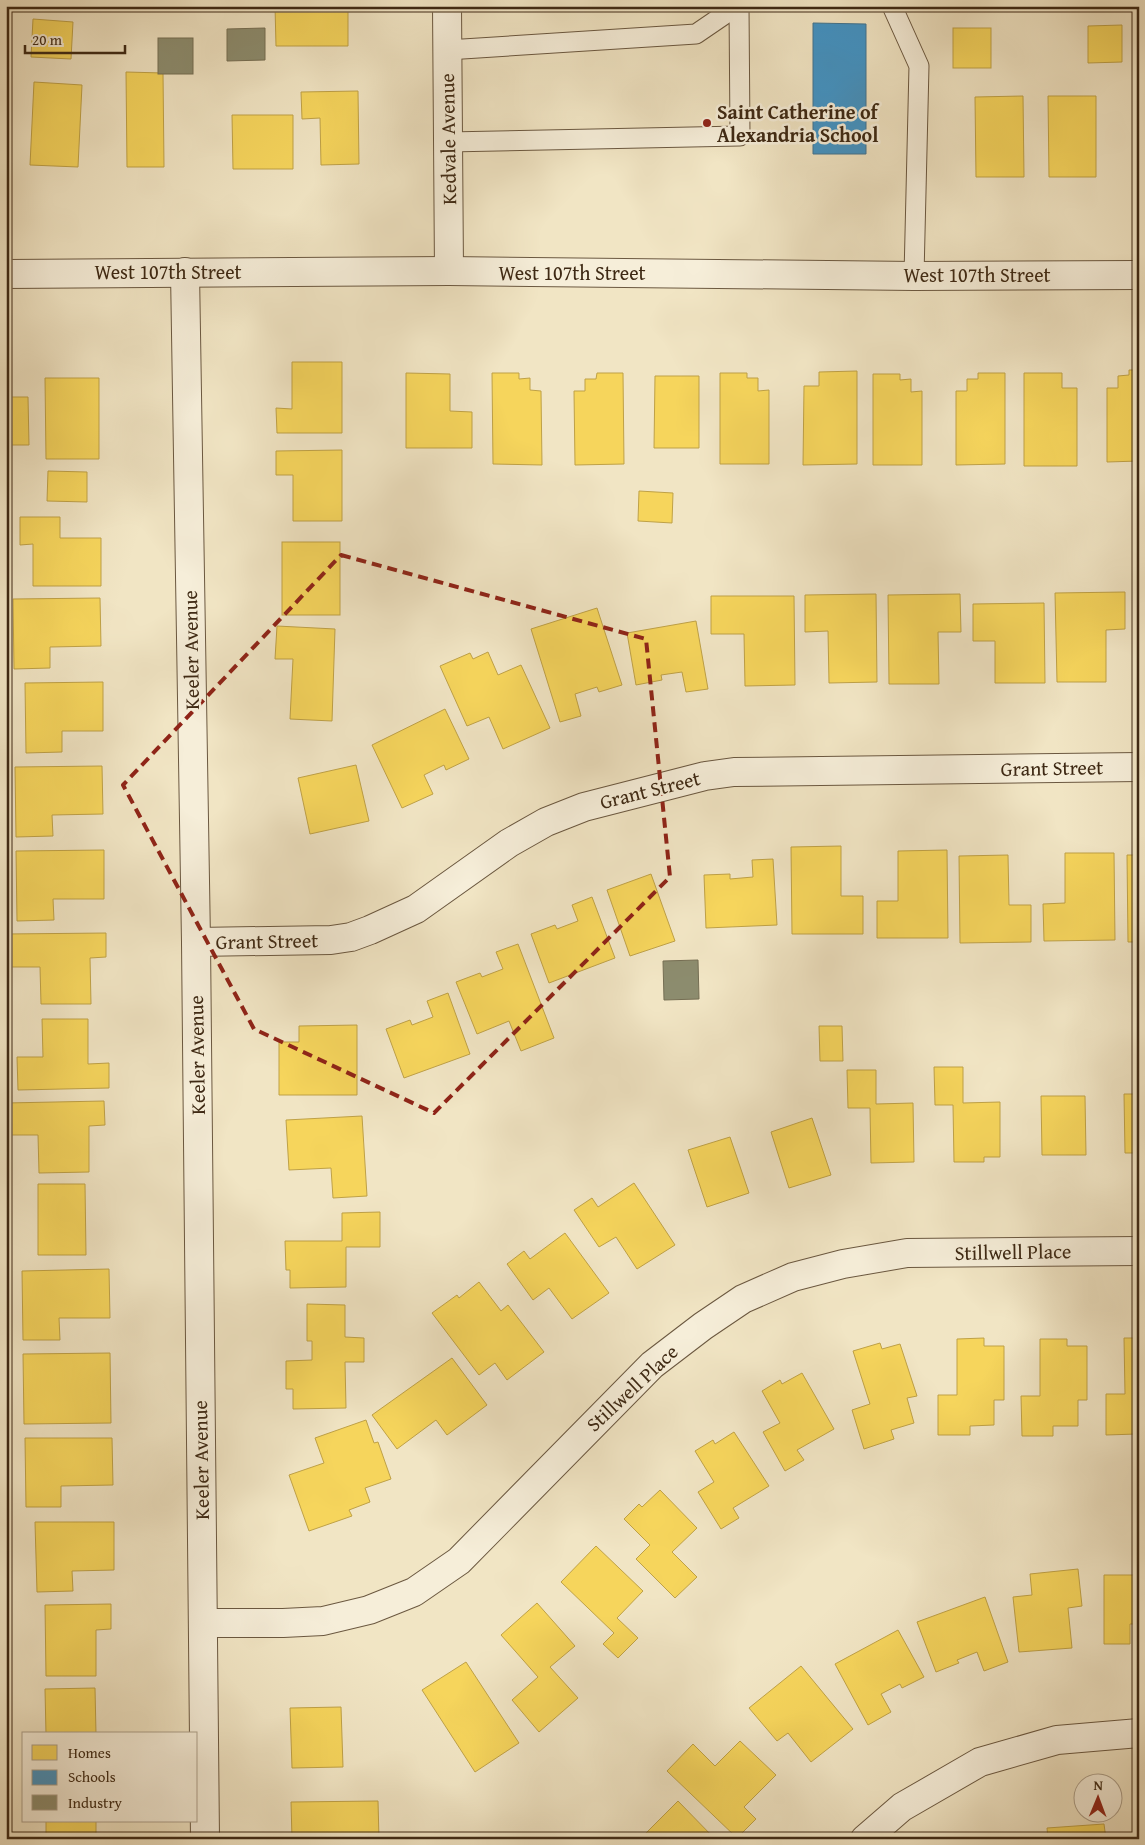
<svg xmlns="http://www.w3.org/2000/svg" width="1145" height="1845" font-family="'Gentium Book Plus',serif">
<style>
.homes{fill:#f6d55c;stroke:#bfa146}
.schools{fill:#4393c3;stroke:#42738e}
.industry{fill:#8c8c6e;stroke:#756e53}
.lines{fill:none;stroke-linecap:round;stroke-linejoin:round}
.service-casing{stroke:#6b5840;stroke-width:21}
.minor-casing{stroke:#6b5840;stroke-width:30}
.service{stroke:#f6eed9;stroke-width:19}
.minor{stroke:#f6eed9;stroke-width:28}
.marked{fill:none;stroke:#8f2418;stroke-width:4;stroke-dasharray:10 6;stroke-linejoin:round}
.poi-dot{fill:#8f2418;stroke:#f6eed9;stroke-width:2}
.labels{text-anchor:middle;stroke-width:5;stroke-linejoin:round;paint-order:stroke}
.poi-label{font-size:20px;font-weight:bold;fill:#3e2914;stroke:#f6eed9;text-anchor:start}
.street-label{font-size:20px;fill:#3e2914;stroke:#f6eed9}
</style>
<rect width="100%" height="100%" fill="#f1e5c4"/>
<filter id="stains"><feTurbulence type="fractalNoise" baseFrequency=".004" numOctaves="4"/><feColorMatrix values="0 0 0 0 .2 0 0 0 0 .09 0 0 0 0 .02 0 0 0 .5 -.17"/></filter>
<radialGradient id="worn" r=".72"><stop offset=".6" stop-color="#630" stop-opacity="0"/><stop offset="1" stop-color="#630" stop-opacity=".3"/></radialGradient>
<g class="homes">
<polygon points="275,6 348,6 348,46 276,46"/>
<polygon points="33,19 73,22 71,59 31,57"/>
<polygon points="1122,25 1122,62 1088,63 1088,26"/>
<rect x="953" y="28" width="38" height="40"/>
<polygon points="126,72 163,73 164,167 127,167"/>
<polygon points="34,82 82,85 78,167 30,165"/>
<polygon points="358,91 359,164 321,165 320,118 302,119 301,92"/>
<polygon points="1023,96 1024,177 976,177 975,97"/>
<polygon points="1048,96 1096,96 1096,177 1049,177"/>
<polygon points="232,115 293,115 293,169 233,169"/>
<polygon points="292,362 342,362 342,433 277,433 276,408 292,409"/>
<polygon points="1129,370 1139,370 1139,461 1107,462 1107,388 1118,388 1118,376 1129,375"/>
<polygon points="857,371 857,464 803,465 804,386 819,386 819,372"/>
<polygon points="406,373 450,374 450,411 472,412 472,448 406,448"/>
<polygon points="492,373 519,373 519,379 530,378 530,390 541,391 542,465 493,464"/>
<polygon points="597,373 623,373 624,464 575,465 574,391 585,391 585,379 596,379"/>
<polygon points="720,373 747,373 747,378 758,378 758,391 769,390 769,464 720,464"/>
<polygon points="978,373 1005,373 1005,464 956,465 956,391 967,391 967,379 978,379"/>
<polygon points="1024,373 1062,373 1062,388 1077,388 1077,466 1024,466"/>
<polygon points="873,374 900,374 900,380 911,379 911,392 922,391 922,465 873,465"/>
<polygon points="655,376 699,376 699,448 654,448"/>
<polygon points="45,378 99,378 99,459 46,459"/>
<polygon points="6,397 28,397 29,445 6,445"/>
<polygon points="342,450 342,521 293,521 293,475 276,475 276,451"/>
<polygon points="48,471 87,472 87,502 47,501"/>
<polygon points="639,491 673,493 672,523 638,521"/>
<polygon points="20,517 60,517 60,538 101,538 101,586 33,586 33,544 20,545"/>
<rect x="282" y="542" width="58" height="73"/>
<polygon points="1125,592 1125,629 1106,630 1106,682 1057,682 1055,593"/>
<polygon points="876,594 877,682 829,683 828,631 805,632 805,595"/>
<polygon points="960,594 961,632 938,632 939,684 889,684 888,595"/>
<polygon points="711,596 794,596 795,685 745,686 744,634 711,634"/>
<polygon points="100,598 101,646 50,647 50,668 14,669 13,599"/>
<polygon points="1044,603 1045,683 995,683 995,641 973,641 973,604"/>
<polygon points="597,608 622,685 599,692 597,687 575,694 581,716 560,722 531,629"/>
<polygon points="696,621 708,689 686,692 682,672 661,675 662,680 636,685 627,633"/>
<polygon points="277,626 335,629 332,721 290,719 293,659 275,659"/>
<polygon points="488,652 498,675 521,665 550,728 503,749 489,717 467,726 440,666 470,653 473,659"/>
<polygon points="103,682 103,731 62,731 62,752 26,753 25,683"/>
<polygon points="445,709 469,759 446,770 444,765 424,775 433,794 402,808 372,745"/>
<polygon points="356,765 369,821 310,834 298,778"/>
<polygon points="102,766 103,814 52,815 53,836 16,837 15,767"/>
<polygon points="841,846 841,896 863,896 863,934 792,934 791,847"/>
<polygon points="104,850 104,899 53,899 54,920 17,921 16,851"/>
<polygon points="947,850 948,938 877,938 877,901 898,901 898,851"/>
<polygon points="1065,853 1114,853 1115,940 1044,941 1043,904 1065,903"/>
<polygon points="1008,855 1009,905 1031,905 1031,942 960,943 959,856"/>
<polygon points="1127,855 1139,855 1139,942 1128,942"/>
<polygon points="773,859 777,925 706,928 704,875 730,874 730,879 753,877 752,860"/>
<polygon points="651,874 675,941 630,956 607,890"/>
<polygon points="592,897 615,958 549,983 531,934 555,925 557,929 578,921 572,905"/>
<polygon points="106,933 106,957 90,958 91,1004 41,1004 40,967 6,967 6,934"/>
<polygon points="518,944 554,1038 521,1051 509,1021 477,1034 456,982 480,973 482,977 503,969 496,952"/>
<polygon points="448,993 470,1054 404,1078 386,1029 410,1020 412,1025 433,1017 427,1001"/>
<polygon points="42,1019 88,1019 88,1064 109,1063 109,1088 18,1090 17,1057 43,1057"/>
<polygon points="357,1025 357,1095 279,1095 279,1042 299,1042 299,1026"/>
<polygon points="819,1026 842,1026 843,1061 820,1061"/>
<polygon points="934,1067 963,1067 963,1103 1000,1102 1000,1157 984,1157 984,1162 954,1162 953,1105 935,1105"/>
<polygon points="847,1070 876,1070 876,1104 913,1103 914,1162 871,1163 870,1108 848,1108"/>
<polygon points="1124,1094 1139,1094 1139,1153 1125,1153"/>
<polygon points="1041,1096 1085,1096 1086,1155 1042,1155"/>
<polygon points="104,1101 105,1125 89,1126 89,1172 39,1173 38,1135 6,1135 6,1103"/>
<polygon points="362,1116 367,1196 333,1198 331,1168 289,1170 286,1120"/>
<polygon points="812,1118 831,1175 789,1188 771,1132"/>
<polygon points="730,1137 749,1193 707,1207 688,1150"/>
<polygon points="634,1183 675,1245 637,1269 616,1237 599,1247 574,1210 592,1198 598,1207"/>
<polygon points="38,1184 85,1184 86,1255 38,1255"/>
<polygon points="380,1212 380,1247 346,1247 346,1287 290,1288 290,1270 286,1270 285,1241 342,1241 342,1213"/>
<polygon points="565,1233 609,1293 572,1319 549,1288 533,1300 507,1264 524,1251 530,1259"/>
<polygon points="109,1269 110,1318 59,1318 60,1340 23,1340 22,1271"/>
<polygon points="479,1282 501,1311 508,1305 544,1352 507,1380 495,1363 479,1375 432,1313 457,1295 459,1298"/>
<polygon points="307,1304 345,1305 345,1337 364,1338 364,1362 345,1362 346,1408 293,1409 293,1389 286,1389 286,1361 312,1360 312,1341 307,1341"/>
<polygon points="984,1338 984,1346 1004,1346 1004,1400 994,1400 994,1425 970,1426 970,1435 938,1435 938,1395 957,1395 957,1339"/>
<polygon points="1124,1338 1139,1338 1137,1434 1106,1435 1106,1394 1125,1394"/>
<polygon points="1040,1339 1067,1339 1067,1346 1087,1346 1087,1400 1078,1400 1078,1426 1053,1426 1053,1436 1022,1436 1021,1396 1040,1396"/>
<polygon points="880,1343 882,1349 900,1344 917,1396 907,1398 914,1423 891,1430 894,1439 864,1449 852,1410 870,1404 853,1351"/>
<polygon points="110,1353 111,1423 24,1424 23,1354"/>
<polygon points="452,1358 487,1405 447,1435 436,1420 397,1449 372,1415"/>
<polygon points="802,1373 834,1429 797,1450 804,1460 785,1471 763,1432 780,1423 762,1391 780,1380 782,1384"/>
<polygon points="366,1420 374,1443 378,1442 391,1479 365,1488 370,1502 349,1510 352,1516 309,1531 289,1475 324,1463 315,1438"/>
<polygon points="734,1432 769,1486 733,1508 739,1518 721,1529 698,1492 714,1482 695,1451 713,1440 715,1444"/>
<polygon points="25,1438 112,1438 113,1485 61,1486 61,1507 26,1507"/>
<polygon points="660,1490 697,1528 672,1552 697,1577 675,1598 636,1559 650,1545 624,1519 639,1504 642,1507"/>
<polygon points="35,1522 114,1522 114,1570 72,1571 73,1591 37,1592"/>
<polygon points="596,1546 643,1591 617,1618 638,1638 618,1658 603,1644 614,1633 561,1582"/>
<polygon points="1078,1569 1082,1606 1068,1608 1072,1648 1019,1652 1013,1597 1032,1595 1030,1574"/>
<polygon points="1104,1575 1139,1575 1139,1624 1130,1624 1130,1644 1104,1644"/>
<polygon points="985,1597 1008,1662 984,1671 977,1652 957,1660 959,1663 936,1672 917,1622"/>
<polygon points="537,1603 575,1646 550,1667 578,1698 539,1732 512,1700 538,1677 501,1635"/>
<polygon points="111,1604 111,1629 96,1630 96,1676 46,1676 45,1605"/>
<polygon points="898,1630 924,1677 902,1688 900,1684 881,1694 891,1712 868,1725 835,1664"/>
<polygon points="466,1662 519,1743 475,1772 422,1690"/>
<polygon points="801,1666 853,1729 811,1762 788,1733 777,1741 749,1708"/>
<polygon points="95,1688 96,1734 46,1734 45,1689"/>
<polygon points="341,1707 343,1767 292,1768 290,1708"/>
<polygon points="740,1741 776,1775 744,1807 756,1819 737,1838 667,1771 693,1744 715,1766"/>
<polygon points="378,1801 379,1839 292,1839 291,1802"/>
<polygon points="678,1801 715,1839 651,1839 646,1833"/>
<rect x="46" y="1821" width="50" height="18"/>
<polygon points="1104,1824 1106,1839 1048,1839 1047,1828"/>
</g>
<polygon class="schools" points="813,23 866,24 866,154 813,154"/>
<g class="industry">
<polygon points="265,28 265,60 227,61 227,29"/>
<rect x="158" y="38" width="35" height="36"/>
<polygon points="698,960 699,999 664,1000 663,961"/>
</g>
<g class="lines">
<g class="service-casing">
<g id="service">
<polyline points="892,6 919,66 914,276"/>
<polyline points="447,50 696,34 737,6"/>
<polyline points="448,142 740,136 739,6"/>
</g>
</g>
<g class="minor-casing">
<g id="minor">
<polyline points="447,6 449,271"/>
<polyline points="185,272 196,942 205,1839"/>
<polyline points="6,274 449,271 914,276 1139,275"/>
<polyline points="196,942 331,940 351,937 370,930 416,909 509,843 546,822 584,807 705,776 734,772 1139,767"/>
<polyline points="203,1623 283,1623 323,1621 369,1610 414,1592 459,1561 652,1365 703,1326 743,1299 793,1277 843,1264 907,1253 1139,1251"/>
<polyline points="865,1839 902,1807 980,1762 1057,1740 1139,1733"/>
</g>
</g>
<use href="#service" class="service"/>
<use href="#minor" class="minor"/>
</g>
<path class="marked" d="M 341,555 L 646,639 L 670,877 L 434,1113 L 254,1029 L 123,785 Z"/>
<circle class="poi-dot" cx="707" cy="123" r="5"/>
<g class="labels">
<g class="poi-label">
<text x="717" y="119">Saint Catherine of<tspan x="717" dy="23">Alexandria School</tspan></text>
</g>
<g class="street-label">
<text transform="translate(448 139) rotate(-91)" y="7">Kedvale Avenue</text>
<text x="168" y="279">West 107th Street</text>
<text x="572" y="280">West 107th Street</text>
<text x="977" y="282">West 107th Street</text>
<text transform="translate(191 650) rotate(-91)" y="7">Keeler Avenue</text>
<text transform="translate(1052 768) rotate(-1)" y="7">Grant Street</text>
<text transform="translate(650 790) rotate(-14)" y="7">Grant Street</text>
<text transform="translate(267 941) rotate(-1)" y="7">Grant Street</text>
<text transform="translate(197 1055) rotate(-91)" y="7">Keeler Avenue</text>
<text transform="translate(1013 1252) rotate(-1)" y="7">Stillwell Place</text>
<text transform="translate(632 1388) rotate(-43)" y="7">Stillwell Place</text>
<text transform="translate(201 1460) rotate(-91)" y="7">Keeler Avenue</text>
</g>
</g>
<rect width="1145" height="1845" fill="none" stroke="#f1e5c4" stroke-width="25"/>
<rect x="8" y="8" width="1130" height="1830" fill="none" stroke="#3e2914" stroke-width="2.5"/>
<rect x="12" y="12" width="1120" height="1820" fill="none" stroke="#3e2914"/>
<rect x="22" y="1732" width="175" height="90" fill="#f6eed9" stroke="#ac9f8a"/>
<rect x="32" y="1745" width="25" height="15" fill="#f6d55c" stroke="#ac9f8a"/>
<text x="68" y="1758" font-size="15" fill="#3e2914">Homes</text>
<rect x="32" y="1770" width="25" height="15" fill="#4393c3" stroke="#ac9f8a"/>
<text x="68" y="1782" font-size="15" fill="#3e2914">Schools</text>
<rect x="32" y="1795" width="25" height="15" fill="#8c8c6e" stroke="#ac9f8a"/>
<text x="68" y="1808" font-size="15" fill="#3e2914">Industry</text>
<g transform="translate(1098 1798) rotate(1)"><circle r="24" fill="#f6eed9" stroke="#ac9f8a"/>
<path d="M0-4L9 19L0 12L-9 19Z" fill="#8f2418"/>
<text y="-8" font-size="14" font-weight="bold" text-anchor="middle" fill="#3e2914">N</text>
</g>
<path d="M25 45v8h100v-8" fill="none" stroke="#3e2914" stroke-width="2.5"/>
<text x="32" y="45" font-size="15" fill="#3e2914" stroke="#f6eed9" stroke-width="4" paint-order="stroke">20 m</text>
<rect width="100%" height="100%" filter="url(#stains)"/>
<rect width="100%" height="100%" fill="url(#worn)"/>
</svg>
